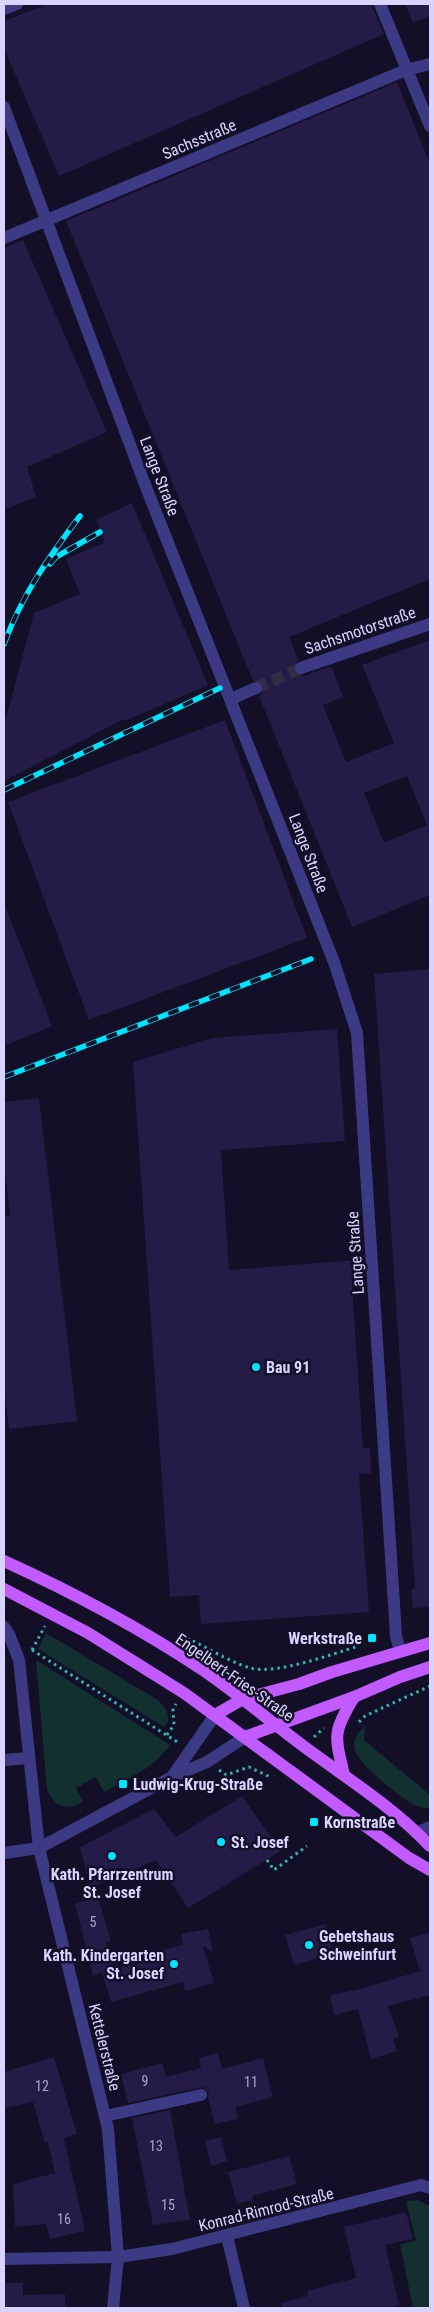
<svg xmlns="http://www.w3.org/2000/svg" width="434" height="2312" font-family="'Roboto Condensed',sans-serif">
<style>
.green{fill:#12302f}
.building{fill:#241b47;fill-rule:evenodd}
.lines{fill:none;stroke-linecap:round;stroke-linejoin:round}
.minor-tunnel{stroke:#312d47;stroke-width:12;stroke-dasharray:12 6;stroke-linecap:butt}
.path{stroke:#2fb8b0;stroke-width:3;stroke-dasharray:2.5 4;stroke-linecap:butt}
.minor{stroke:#3d3a85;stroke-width:12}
.major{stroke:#c25bff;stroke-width:12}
.rail-casing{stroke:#00e5ff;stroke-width:5.5}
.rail{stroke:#130f26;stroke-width:4;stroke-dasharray:11;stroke-linecap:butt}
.poi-dot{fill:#00e5ff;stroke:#130f26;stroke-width:2}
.labels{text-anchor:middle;stroke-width:5;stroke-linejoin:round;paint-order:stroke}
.number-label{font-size:14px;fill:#aca6d1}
.street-label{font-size:16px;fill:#d9d4ff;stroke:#130f26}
.poi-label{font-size:16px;font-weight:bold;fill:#d9d4ff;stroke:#130f26;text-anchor:start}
</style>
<rect width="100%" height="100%" fill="#130f26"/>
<g class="green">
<path d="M 46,1633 L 156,1699 C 164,1705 169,1711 168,1722 L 164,1727 L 38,1649 Z"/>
<path d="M 36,1660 L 170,1745 C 154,1768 128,1779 104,1792 L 96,1777 L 76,1788 L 83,1802 C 73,1808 65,1808 55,1803 L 47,1790 Z"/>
<path d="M 365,1726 L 364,1740 L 430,1795 L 430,1808 C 423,1808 417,1807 411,1803 C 398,1795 358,1764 355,1750 C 352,1739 358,1733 365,1726 Z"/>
<polygon points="417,2200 430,2206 430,2308 413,2308 400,2244 416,2241 406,2201"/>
</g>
<g class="building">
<polygon points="48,4 371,4 384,34 59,176 4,48 4,21"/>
<polygon points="405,4 430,4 430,16 413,23"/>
<path d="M 397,82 L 430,164 L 430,579 L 289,637 L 298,660 L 293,667 L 296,674 L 304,676 L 331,666 L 343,697 L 323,705 L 346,762 L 394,743 L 362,665 L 430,640 L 430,895 L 352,927 L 259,696 L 263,692 L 264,685 L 260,681 L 253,681 L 66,221 ZM 407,776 L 427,825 L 384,843 L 364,793 Z"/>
<polygon points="23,240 107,432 27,467 36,497 4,510 4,248"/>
<polygon points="132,503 208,685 125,721 124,719 4,781 4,726 34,613 80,594 66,559 105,542 96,520"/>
<polygon points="225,720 307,938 89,1020 8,802"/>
<polygon points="4,903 52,1026 4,1046"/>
<polygon points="430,969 430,1607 413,1608 411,1589 415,1589 374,974"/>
<polygon points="337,1029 345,1141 221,1150 229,1270 357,1260 359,1286 352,1286 363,1448 370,1448 371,1473 359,1474 369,1612 201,1624 199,1595 170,1597 133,1062 212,1038"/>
<polygon points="39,1098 77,1421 9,1429 4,1384 4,1216 10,1216 4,1161 4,1102"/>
<polygon points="242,1796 281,1851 188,1908 156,1860 90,1888 80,1847 154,1809 176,1837"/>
<polygon points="98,1897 111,1941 106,1943 114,1968 143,1962 142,1955 183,1945 181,1934 208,1929 213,1952 203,1946 214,1983 185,1991 183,1982 111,2002 102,1973 93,1975 75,1904"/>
<polygon points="326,1924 333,1954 294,1965 285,1935"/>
<polygon points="430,1932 430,1995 388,2006 399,2037 393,2038 397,2051 371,2059 358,2009 334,2015 330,1995 360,1989 420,1971 410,1938"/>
<polygon points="218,2053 222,2069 263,2058 273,2097 235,2107 238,2119 215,2124 208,2098 209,2093 203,2087 128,2103 121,2074 162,2063 166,2077 201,2068 199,2058"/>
<polygon points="54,2057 77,2134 64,2138 85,2231 50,2239 46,2224 15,2227 13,2184 55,2173 48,2142 45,2143 33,2102 4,2108 4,2072"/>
<polygon points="170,2110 190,2220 153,2225 132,2118"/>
<polygon points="221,2137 227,2161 211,2166 205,2141"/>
<polygon points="289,2156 297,2184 252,2196 253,2200 237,2204 228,2172"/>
<polygon points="406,2212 413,2239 385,2245 399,2305 386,2308 282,2308 281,2303 308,2296 307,2291 356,2278 344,2227"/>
<polygon points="4,2283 23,2283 23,2295 65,2294 65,2308 4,2308"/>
</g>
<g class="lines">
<polyline class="minor-tunnel" points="256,688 301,668"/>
<g class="path">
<path d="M 187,1638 C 208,1648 228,1661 250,1668 C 276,1675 332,1654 359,1646"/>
<polyline points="32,1650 179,1743"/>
<polyline points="32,1650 45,1626"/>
<polyline points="359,1722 365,1716 430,1686"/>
<polyline points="167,1735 174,1725 173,1710 176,1704"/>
<polyline points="314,1737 324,1728"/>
<polyline points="219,1770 226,1775 249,1767 270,1777"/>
<polyline points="267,1860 274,1870 307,1846"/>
</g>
<g class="minor">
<polyline points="380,4 430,126"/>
<polyline points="4,9 17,4"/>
<polyline points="4,107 144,482 334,962 357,1033 394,1604 396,1636 400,1651"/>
<polyline points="4,238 406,70 430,64"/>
<polyline points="301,668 430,624"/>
<polyline points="231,699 256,688"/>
<polyline points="4,1627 9,1634 19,1660 39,1848 108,2129 118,2257 113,2308"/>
<polyline points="4,1760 29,1758"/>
<polyline points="172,1777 215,1715"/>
<polyline points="417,1833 430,1827"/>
<polyline points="4,1853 39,1848 172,1777 207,1762 245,1737"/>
<polyline points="105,2116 201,2095"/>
<polyline points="227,2236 244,2308"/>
<polyline points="4,2259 118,2257 172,2249 421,2185 430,2188"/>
</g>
<g class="major">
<path d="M 4,1561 C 72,1592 140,1628 203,1670 C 238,1694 271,1722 306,1748 C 348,1779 394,1808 430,1846"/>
<polyline points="4,1589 88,1633 184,1693 409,1858 430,1870"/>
<polyline points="215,1715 243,1699 299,1684 332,1672 430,1643"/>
<polyline points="245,1737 354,1697 400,1677 430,1667"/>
<path d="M 344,1775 C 335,1736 332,1733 354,1697"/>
</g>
<g class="rail-casing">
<g id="rail">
<polyline points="50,564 56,557 100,532"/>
<path d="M 4,644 C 23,593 48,558 80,516"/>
<polyline points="4,790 220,688"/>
<polyline points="4,1077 311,959"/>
</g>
</g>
<use href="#rail" class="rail"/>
</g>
<g class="poi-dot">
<circle cx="256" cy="1367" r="5"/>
<rect x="367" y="1633" width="10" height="10" rx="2.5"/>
<rect x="118" y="1779" width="10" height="10" rx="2.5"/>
<rect x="309" y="1817" width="10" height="10" rx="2.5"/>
<circle cx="221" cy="1842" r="5"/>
<circle cx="112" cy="1856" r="5"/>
<circle cx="309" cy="1945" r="5"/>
<circle cx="174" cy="1964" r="5"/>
</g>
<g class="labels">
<g class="number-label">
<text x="93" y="1927">5</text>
<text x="145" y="2086">9</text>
<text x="251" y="2087">11</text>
<text x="42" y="2091">12</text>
<text x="156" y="2151">13</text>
<text x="168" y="2210">15</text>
<text x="64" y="2224">16</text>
</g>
<g class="street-label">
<text transform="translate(199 139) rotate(-23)" y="6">Sachsstraße</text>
<text transform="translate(160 476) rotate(69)" y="6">Lange Straße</text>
<text transform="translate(360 630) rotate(-19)" y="6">Sachsmotorstraße</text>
<text transform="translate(309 853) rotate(69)" y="6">Lange Straße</text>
<text transform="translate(355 1253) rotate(-94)" y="6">Lange Straße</text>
<text transform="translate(235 1677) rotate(35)" y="6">Engelbert-Fries-Straße</text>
<text transform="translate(105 2047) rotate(76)" y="6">Kettelerstraße</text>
<text transform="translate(266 2209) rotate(-14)" y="6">Konrad-Rimrod-Straße</text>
</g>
<g class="poi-label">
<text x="266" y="1373">Bau 91</text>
<text x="362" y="1644" text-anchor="end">Werkstraße</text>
<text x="133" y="1790">Ludwig-Krug-Straße</text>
<text x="324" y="1828">Kornstraße</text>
<text x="231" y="1848">St. Josef</text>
<text x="112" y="1880" text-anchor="middle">Kath. Pfarrzentrum<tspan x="112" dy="18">St. Josef</tspan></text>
<text x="319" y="1942">Gebetshaus<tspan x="319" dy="18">Schweinfurt</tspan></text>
<text x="164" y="1961" text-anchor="end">Kath. Kindergarten<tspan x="164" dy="18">St. Josef</tspan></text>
</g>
</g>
<rect width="434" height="2312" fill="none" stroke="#d9d4ff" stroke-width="10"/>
</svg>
